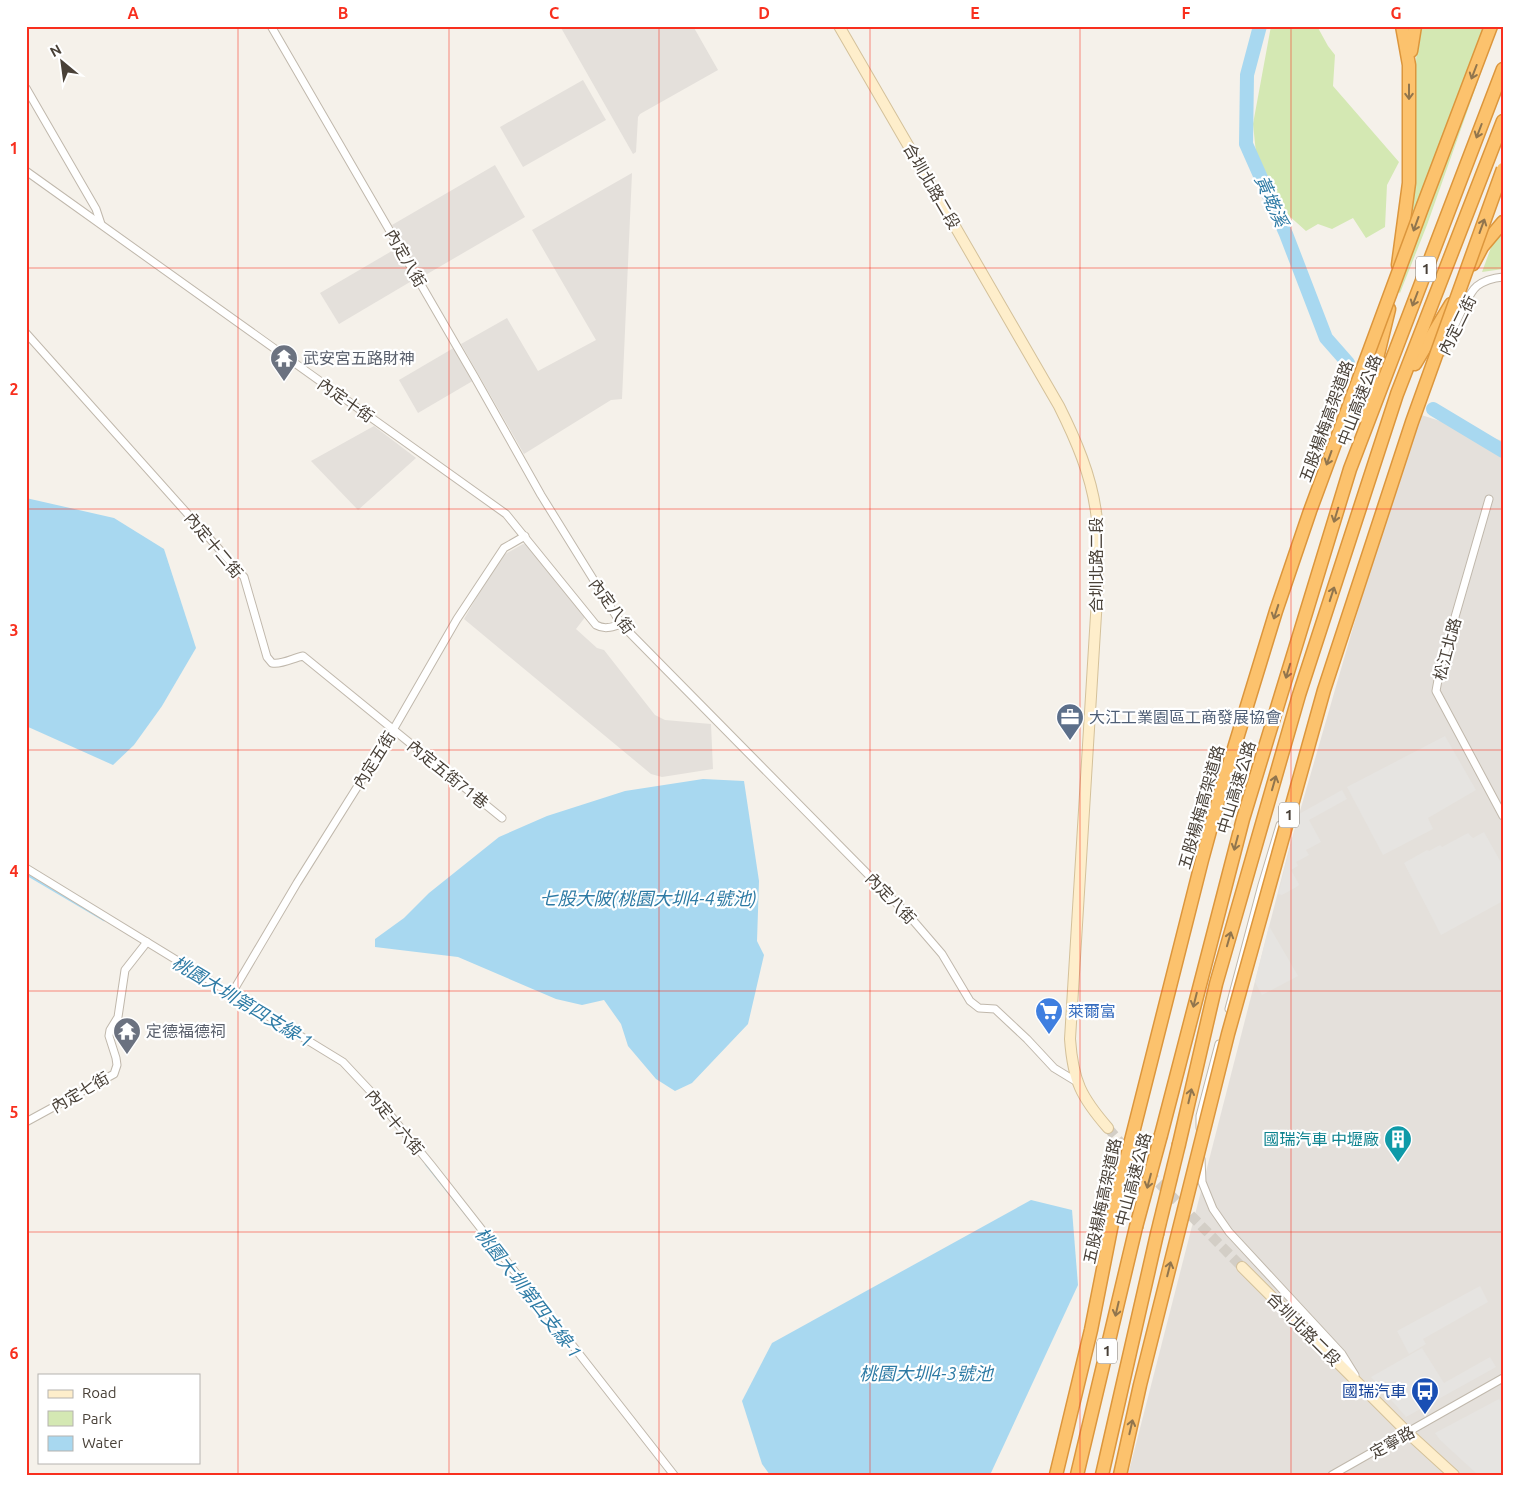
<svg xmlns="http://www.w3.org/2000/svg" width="1529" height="1501" font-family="Ubuntu,'Noto Sans TC',sans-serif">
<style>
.industrial{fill:#e4e0db}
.green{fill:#d4e8b3}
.parking{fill:#e6e4e1}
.water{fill:#a8d8f0}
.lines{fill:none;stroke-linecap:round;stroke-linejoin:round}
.stream{stroke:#a8d8f0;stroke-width:2.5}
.river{stroke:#a8d8f0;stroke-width:14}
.secondary-tunnel{stroke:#d3cec6;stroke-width:10;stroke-dasharray:10 5;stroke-linecap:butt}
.street-casing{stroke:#c0b8ac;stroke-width:9}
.secondary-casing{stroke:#d4c19a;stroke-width:12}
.highway-casing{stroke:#dc963c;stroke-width:15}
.street{stroke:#fff;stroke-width:7}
.secondary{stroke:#feeecb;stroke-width:10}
.highway{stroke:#fcc26d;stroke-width:12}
.highway-bridge-casing{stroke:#dc963c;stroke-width:15;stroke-linecap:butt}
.highway-bridge{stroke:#fcc26d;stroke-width:12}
.oneway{stroke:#91754d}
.grid{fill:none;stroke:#f82f1e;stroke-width:1;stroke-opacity:0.55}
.labels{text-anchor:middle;stroke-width:4.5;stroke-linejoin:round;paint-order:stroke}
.shield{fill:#fff;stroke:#807a74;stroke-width:1}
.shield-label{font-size:15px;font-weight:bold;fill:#494138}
.street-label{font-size:16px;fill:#494138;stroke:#fff}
.worship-label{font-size:16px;fill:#5b616d;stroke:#fff;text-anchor:start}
.service-label{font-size:16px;fill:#4e5e75;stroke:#fff;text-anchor:start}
.shop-label{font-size:16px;fill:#366cbe;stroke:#fff;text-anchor:start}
.culture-label{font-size:16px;fill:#0d838f;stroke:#fff;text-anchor:end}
.transit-label{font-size:16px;fill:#164399;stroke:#fff;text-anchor:end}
.water-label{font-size:18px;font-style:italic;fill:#2e7ba5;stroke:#fff}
.neatline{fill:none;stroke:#f82f1e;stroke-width:2}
.grid-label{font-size:16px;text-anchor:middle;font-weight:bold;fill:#f82f1e}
</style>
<rect width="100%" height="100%" fill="#f5f1ea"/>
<g class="industrial">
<polygon points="560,26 693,26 718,70 640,114 638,117 636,152 633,154"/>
<polygon points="583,80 606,120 523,167 500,127"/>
<polygon points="495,165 525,217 422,277 392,225"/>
<polygon points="632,173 622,399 611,400 524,454 461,344 507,318 538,371 596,340 532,230"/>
<polygon points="397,248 415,279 339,324 320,293"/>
<polygon points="457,346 476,379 418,413 399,380"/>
<polygon points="1415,413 1503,441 1503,1475 1128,1475 1289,849"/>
<polygon points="374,426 416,458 358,510 311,461"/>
<polygon points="523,544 529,545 586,616 576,629 597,648 604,650 655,715 665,720 711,724 713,769 662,777 651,774 464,619 500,557"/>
</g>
<g class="green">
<polygon points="1271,26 1317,26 1328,46 1335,55 1333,86 1399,162 1387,185 1385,227 1366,238 1353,218 1332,229 1318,224 1306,231 1287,214 1256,153 1253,124"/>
<polygon points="1418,26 1489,26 1496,30 1427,225 1400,293 1398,292 1414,174 1414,97"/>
<polygon points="1503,232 1503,269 1482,272 1493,242"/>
</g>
<g class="parking">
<polygon points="1445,736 1476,790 1428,818 1433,829 1383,855 1347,787"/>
<polygon points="1342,790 1347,799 1309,820 1321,842 1306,850 1309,855 1296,862 1298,866 1291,870 1299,884 1298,886 1282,895 1278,894 1299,814"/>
<polygon points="1484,832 1503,866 1503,901 1441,935 1404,863 1427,850 1429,851 1440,845 1442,847 1468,833 1473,838"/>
<polygon points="1269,926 1298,976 1262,995 1255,982"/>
<polygon points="1480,1286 1488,1302 1423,1339 1426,1344 1409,1354 1397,1331"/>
<polygon points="1422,1348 1444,1383 1490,1357 1496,1367 1406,1417 1371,1377"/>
<polygon points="1499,1399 1503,1406 1503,1475 1478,1475 1440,1440 1435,1433"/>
</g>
<g class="water">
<polygon points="26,498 114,518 164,549 196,648 162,706 134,745 113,765 26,726"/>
<polygon points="703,779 744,781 759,881 757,941 764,955 748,1024 692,1083 675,1091 656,1079 628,1046 621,1024 604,1000 582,1005 556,999 458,957 375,947 375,939 404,918 429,893 499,837 547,816 625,791"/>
<polygon points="1031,1200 1072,1210 1078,1285 990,1475 770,1475 762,1464 742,1401 772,1343"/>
</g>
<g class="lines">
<g class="stream">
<polyline points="26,874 104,920"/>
<polyline points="426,1164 469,1218"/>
</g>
<g class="river">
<polyline points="1260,26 1247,75 1246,144 1286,234 1326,338 1348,363"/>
<polyline points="1433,409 1503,451"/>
</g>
<polyline class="secondary-tunnel" points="1108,1128 1132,1156 1242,1267"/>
<g class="street-casing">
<g id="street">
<polyline points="271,26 474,376 541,495 621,624 911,918 942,954 970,1001 979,1008 995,1009 1027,1039 1054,1068 1077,1082"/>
<polyline points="26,88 96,209 101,224"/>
<path d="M 26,171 L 506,514 L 596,625 C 605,630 612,627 621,624"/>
<path d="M 26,333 L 244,577 L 267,657 L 272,663 C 282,665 293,658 303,656 L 502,818"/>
<path d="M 1443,352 C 1450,337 1466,295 1477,286 C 1485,280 1493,278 1503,277"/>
<polyline points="1489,499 1440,669 1436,691 1503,816"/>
<polyline points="26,868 343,1062 373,1094 432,1166 674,1475"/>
<polyline points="232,993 297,883 393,730 457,619 504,548 525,536"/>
<polyline points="1229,1009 1262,885 1280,825"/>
<polyline points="26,1122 114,1074 117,1065 116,1058 109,1036 110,1030 118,1017 125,970 147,942"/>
<polyline points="1200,1128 1200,1116 1219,1044"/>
<polyline points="1201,1159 1202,1182 1213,1209 1229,1232 1342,1354 1355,1375"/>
<polyline points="1332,1475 1503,1378"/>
</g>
</g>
<g class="secondary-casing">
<g id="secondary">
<path d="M 839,26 L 1059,406 C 1076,440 1091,475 1096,512 C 1100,535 1097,560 1098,582 L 1070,1039 C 1073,1081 1081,1097 1108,1128"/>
<polyline points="1242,1267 1408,1433 1454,1475"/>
</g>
</g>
<g class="highway-casing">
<g id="highway">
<polyline points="1411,51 1415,26"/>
<polyline points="1473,264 1482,247 1503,222"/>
<polyline points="1398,265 1409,183 1409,65 1402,26"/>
<polyline points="1415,364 1451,304"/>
<polyline points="1363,416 1389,309"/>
<polyline points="1161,1135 1243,819 1350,469 1503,69"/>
<polyline points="1179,1144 1216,984 1299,695 1397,394 1503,121"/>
<polyline points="1077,1475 1136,1227"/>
<polyline points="1102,1475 1157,1234"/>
</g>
</g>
<use href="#street" class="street"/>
<use href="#secondary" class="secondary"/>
<use href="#highway" class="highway"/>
<g class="highway-bridge-casing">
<g id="highway-bridge">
<polyline points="1136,1227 1161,1135"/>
<polyline points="1157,1234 1179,1144"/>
<polyline points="1056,1475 1091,1330 1119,1188 1202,860 1220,794 1276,611 1310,511 1422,208 1491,26"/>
<polyline points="1120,1475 1140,1385 1228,1034 1324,690 1412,422 1503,169"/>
</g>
</g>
<use href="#highway-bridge" class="highway-bridge"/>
</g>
<defs><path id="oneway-shaft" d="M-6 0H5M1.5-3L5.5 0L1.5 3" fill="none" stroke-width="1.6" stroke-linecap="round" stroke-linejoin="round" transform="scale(1.25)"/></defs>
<g class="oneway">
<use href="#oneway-shaft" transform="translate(1474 72) rotate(111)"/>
<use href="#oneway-shaft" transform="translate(1409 92) rotate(90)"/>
<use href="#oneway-shaft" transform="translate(1479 131) rotate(111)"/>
<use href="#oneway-shaft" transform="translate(1416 224) rotate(110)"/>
<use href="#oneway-shaft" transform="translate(1482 226) rotate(-70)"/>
<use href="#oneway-shaft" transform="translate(1415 299) rotate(111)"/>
<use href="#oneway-shaft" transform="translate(1329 458) rotate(110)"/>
<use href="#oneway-shaft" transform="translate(1336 515) rotate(107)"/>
<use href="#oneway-shaft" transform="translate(1332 594) rotate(-72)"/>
<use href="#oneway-shaft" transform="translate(1276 612) rotate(108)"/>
<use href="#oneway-shaft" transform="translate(1288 671) rotate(107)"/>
<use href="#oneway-shaft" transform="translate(1274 783) rotate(-74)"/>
<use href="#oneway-shaft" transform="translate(1236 843) rotate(105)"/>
<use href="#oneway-shaft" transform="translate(1229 939) rotate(-74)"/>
<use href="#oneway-shaft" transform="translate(1195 1000) rotate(104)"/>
<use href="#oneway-shaft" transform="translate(1190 1096) rotate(-77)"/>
<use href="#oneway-shaft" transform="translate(1149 1181) rotate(105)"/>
<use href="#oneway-shaft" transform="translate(1169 1269) rotate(-76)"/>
<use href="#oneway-shaft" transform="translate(1117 1309) rotate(103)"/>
<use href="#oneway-shaft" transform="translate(1131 1427) rotate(-77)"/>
</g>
<path class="grid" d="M 238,26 L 238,1475M 449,26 L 449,1475M 659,26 L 659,1475M 870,26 L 870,1475M 1080,26 L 1080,1475M 1291,26 L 1291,1475M 26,268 L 1503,268M 26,509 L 1503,509M 26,750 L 1503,750M 26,991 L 1503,991M 26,1232 L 1503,1232"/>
<defs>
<g id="temple-pin" transform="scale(1.4375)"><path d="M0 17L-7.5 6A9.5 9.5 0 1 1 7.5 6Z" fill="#6b7280" stroke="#fff"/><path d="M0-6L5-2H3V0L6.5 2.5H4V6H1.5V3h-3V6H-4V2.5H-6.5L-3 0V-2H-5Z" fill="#fff"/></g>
<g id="office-pin" transform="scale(1.4375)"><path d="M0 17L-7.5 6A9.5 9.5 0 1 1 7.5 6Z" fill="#5c6f8a" stroke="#fff"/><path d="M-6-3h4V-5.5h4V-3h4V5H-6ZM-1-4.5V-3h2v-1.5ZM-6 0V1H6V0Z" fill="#fff"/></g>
<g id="supermarket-pin" transform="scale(1.4375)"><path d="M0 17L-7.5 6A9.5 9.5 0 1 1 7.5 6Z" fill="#3f7fe0" stroke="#fff"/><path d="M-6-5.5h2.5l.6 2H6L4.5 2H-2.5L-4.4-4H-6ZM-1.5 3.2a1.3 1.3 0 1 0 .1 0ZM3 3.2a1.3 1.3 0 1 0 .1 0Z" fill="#fff"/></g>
<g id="building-pin" transform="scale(1.4375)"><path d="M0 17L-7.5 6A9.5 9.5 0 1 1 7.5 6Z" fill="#0f9aa8" stroke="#fff"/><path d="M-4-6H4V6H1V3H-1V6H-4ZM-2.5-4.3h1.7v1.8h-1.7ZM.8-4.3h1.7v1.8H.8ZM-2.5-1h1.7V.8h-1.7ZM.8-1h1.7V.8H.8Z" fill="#fff"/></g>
<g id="bus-pin" transform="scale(1.4375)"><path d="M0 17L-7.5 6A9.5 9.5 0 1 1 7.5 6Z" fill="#1a4fb4" stroke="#fff"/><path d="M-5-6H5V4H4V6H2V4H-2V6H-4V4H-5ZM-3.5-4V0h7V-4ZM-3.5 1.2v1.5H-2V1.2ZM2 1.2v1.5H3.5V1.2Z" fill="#fff"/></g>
</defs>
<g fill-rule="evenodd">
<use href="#temple-pin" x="284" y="358"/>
<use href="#office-pin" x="1070" y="717"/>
<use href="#supermarket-pin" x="1049" y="1011"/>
<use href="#temple-pin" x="127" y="1031"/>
<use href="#building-pin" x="1398" y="1139"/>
<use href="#bus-pin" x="1425" y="1391"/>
</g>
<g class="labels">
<g class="shield">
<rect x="1416" y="256.5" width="20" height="25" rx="4"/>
<rect x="1279" y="802.5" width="20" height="25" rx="4"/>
<rect x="1097" y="1338.5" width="20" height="25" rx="4"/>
</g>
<g class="shield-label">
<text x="1426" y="274">1</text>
<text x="1289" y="820">1</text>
<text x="1107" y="1356">1</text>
</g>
<g class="street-label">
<text transform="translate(932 186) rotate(60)" y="6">合圳北路二段</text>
<text transform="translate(406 258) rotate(60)" y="6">內定八街</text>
<text transform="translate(1457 325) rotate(-64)" y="6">內定二街</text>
<text transform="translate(346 400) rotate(35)" y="6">內定十街</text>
<text transform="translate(1359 400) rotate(-69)" y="6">中山高速公路</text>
<text transform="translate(1326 421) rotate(-70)" y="6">五股楊梅高架道路</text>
<text transform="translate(214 545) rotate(50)" y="6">內定十二街</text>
<text transform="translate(1096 565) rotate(-90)" y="6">合圳北路二段</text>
<text transform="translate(612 606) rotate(54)" y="6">內定八街</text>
<text transform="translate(1447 649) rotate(-75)" y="6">松江北路</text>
<text transform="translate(374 760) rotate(-58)" y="6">內定五街</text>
<text transform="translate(448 774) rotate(39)" y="6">內定五街71巷</text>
<text transform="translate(1236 787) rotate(-73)" y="6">中山高速公路</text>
<text transform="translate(1201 807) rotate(-74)" y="6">五股楊梅高架道路</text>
<text transform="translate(891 898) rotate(46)" y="6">內定八街</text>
<text transform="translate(80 1092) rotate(-30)" y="6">內定七街</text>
<text transform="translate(395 1122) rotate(50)" y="6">內定十六街</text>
<text transform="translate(1133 1179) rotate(-75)" y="6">中山高速公路</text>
<text transform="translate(1102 1201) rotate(-78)" y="6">五股楊梅高架道路</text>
<text transform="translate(1304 1329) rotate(45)" y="6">合圳北路二段</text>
<text transform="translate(1392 1442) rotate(-29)" y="6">定寧路</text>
</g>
<g class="worship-label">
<text x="303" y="364">武安宮五路財神</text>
<text x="146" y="1037">定德福德祠</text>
</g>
<g class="service-label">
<text x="1089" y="723">大江工業園區工商發展協會</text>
</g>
<g class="shop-label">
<text x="1068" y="1017">萊爾富</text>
</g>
<g class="culture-label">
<text x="1379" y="1145">國瑞汽車 中壢廠</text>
</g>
<g class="transit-label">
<text x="1406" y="1397">國瑞汽車</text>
</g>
<g class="water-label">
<text transform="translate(1271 201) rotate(66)" y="6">黃墘溪</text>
<text x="648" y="905">七股大陂(桃園大圳4-4號池)</text>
<text transform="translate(242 1002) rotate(31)" y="6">桃園大圳第四支線-1</text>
<text transform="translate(528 1293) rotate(52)" y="6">桃園大圳第四支線-1</text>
<text x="926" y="1380">桃園大圳4-3號池</text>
</g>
</g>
<rect width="1529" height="1501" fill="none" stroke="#ffffff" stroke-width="55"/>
<rect x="38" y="1374" width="162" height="90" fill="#ffffff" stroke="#b6b3af"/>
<rect x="48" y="1390" width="25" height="8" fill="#feeecb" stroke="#b6b3af"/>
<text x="82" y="1398" font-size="15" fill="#494138">Road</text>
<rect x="48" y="1411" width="25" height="15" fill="#d4e8b3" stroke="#b6b3af"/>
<text x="82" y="1424" font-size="15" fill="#494138">Park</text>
<rect x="48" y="1436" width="25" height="15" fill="#a8d8f0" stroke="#b6b3af"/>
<text x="82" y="1448" font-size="15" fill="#494138">Water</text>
<g transform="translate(62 62) rotate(331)" stroke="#ffffff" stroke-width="4" paint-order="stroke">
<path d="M0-4L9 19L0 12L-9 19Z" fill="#494138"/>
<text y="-8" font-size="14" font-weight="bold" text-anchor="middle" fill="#494138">N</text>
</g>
<rect x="28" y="28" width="1474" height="1446" class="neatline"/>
<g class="grid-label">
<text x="133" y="19">A</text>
<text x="343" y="19">B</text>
<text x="554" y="19">C</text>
<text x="764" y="19">D</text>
<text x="975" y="19">E</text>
<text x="1186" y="19">F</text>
<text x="1396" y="19">G</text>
<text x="14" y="154">1</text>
<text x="14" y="395">2</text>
<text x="14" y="636">3</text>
<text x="14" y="877">4</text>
<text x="14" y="1118">5</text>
<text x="14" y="1359">6</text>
</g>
</svg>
